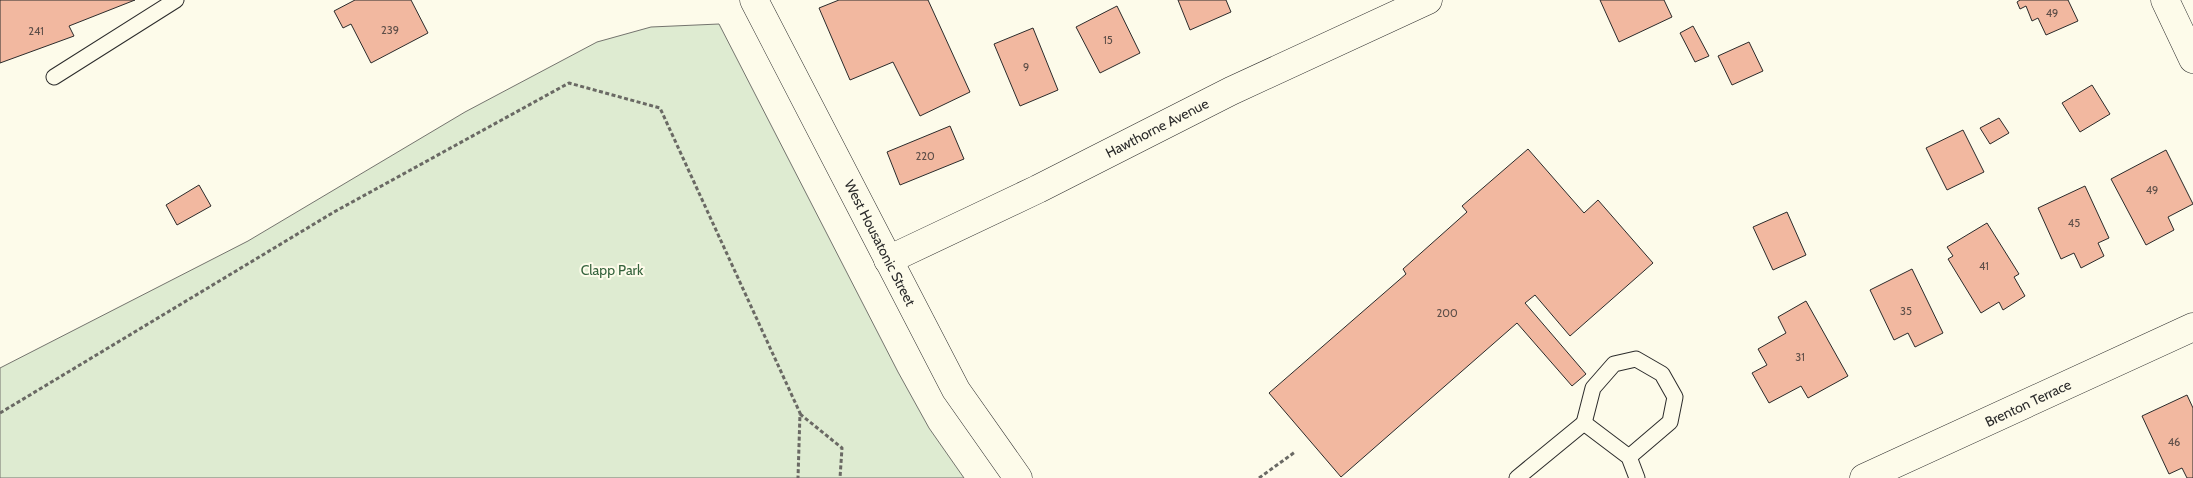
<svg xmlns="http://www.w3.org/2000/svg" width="2193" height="478" font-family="Cabin,sans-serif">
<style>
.green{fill:#deebd1;stroke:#74746e}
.building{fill:#f2b8a0;stroke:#2b2b2b}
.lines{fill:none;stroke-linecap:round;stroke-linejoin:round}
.lane-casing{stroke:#2b2b2b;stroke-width:17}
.street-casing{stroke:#2b2b2b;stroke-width:29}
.highway-casing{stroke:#2b2b2b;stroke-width:29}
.path{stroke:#6a6964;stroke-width:3;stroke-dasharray:4 2.5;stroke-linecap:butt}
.lane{stroke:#fdfbea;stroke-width:15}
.street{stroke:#fdfbea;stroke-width:28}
.highway{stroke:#fdfbea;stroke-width:28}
.labels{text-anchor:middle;stroke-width:4;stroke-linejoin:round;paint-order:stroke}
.number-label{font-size:11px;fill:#5d4e48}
.street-label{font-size:14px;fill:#2b2b2b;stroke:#fdfbea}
.park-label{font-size:14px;fill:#34623c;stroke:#fdfbea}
</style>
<rect width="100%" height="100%" fill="#fdfbea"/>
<polygon class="green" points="719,24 898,372 929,428 964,478 0,478 0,368 248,241 465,112 597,42 651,27"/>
<g class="building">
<polygon points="0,0 135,0 69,26 74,36 0,63"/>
<polygon points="355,0 411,0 428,33 371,63 351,24 343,28 334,11"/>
<polygon points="839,0 928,0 970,92 920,116 893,62 850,80 819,8"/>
<polygon points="1178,0 1226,0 1231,12 1190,30"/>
<polygon points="1600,0 1664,0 1672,17 1619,42"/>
<polygon points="2020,0 2068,0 2078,21 2046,35 2038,18 2032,21 2026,6 2020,9 2017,2"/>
<polygon points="1117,6 1140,53 1100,73 1076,27"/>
<polygon points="1693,26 1709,56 1695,62 1680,33"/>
<polygon points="1033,28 1058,90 1020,106 994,44"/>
<polygon points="1749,42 1763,71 1732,85 1718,56"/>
<polygon points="2092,85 2110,114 2080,132 2062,103"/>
<polygon points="1999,118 2009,133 1990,144 1980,128"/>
<polygon points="950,126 964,159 900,185 887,152"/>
<polygon points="1963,130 1984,172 1947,190 1926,148"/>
<polygon points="1528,149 1584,213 1598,200 1653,263 1570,336 1535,295 1525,303 1586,374 1572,386 1517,323 1341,477 1269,393 1406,274 1403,269 1467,212 1462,206"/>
<polygon points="2166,150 2193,204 2168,217 2174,230 2146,245 2111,179"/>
<polygon points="199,185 211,206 177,225 166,205"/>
<polygon points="2085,186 2109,238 2098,243 2104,256 2081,268 2074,253 2061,259 2038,208"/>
<polygon points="1787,212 1806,255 1773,270 1753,227"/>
<polygon points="1987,223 2019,274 2014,277 2025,296 2003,310 1999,302 1981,313 1948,259 1953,256 1947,247"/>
<polygon points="1912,269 1943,333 1915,347 1908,333 1894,340 1870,290"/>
<polygon points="1806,301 1848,376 1808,398 1801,386 1769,403 1752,373 1767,365 1758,349 1786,333 1778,317"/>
<polygon points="2187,395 2193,408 2193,478 2187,478 2182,468 2169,474 2142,416"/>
</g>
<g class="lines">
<g class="lane-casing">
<g id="lane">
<polyline points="54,77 176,0"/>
<polyline points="1584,423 1593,388 1614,364 1636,359 1662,374 1675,397 1670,422 1629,457"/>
<polyline points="1517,478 1584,423 1629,457 1637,478"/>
</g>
</g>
<g class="street-casing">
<g id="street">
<polyline points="2165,0 2193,59"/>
<polyline points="888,260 1038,189 1231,91 1428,0"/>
<polyline points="1864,478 2193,327"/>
</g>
</g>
<g class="highway-casing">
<polyline id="highway" points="754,0 956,390 1018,478"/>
</g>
<g class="path">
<polyline points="0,413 334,212 569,83 660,108 800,413 798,478"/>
<polyline points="800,414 842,448 840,478"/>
<polyline points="1259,478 1295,452"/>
</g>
<use href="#lane" class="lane"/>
<use href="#street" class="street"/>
<use href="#highway" class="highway"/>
</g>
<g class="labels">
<g class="number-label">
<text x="2052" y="17">49</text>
<text x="390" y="34">239</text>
<text x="36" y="35">241</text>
<text x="1108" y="44">15</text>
<text x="1026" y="71">9</text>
<text x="925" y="160">220</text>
<text x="2152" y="194">49</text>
<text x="2074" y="227">45</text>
<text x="1984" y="270">41</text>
<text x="1906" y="315">35</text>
<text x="1447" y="317">200</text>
<text x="1800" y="361">31</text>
<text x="2174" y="446">46</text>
</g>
<g class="street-label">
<text transform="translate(1157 128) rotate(-27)" y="5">Hawthorne Avenue</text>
<text transform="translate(880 243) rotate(63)" y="5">West Housatonic Street</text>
<text transform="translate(2028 403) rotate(-25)" y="5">Brenton Terrace</text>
</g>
<g class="park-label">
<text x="612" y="275">Clapp Park</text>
</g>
</g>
</svg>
